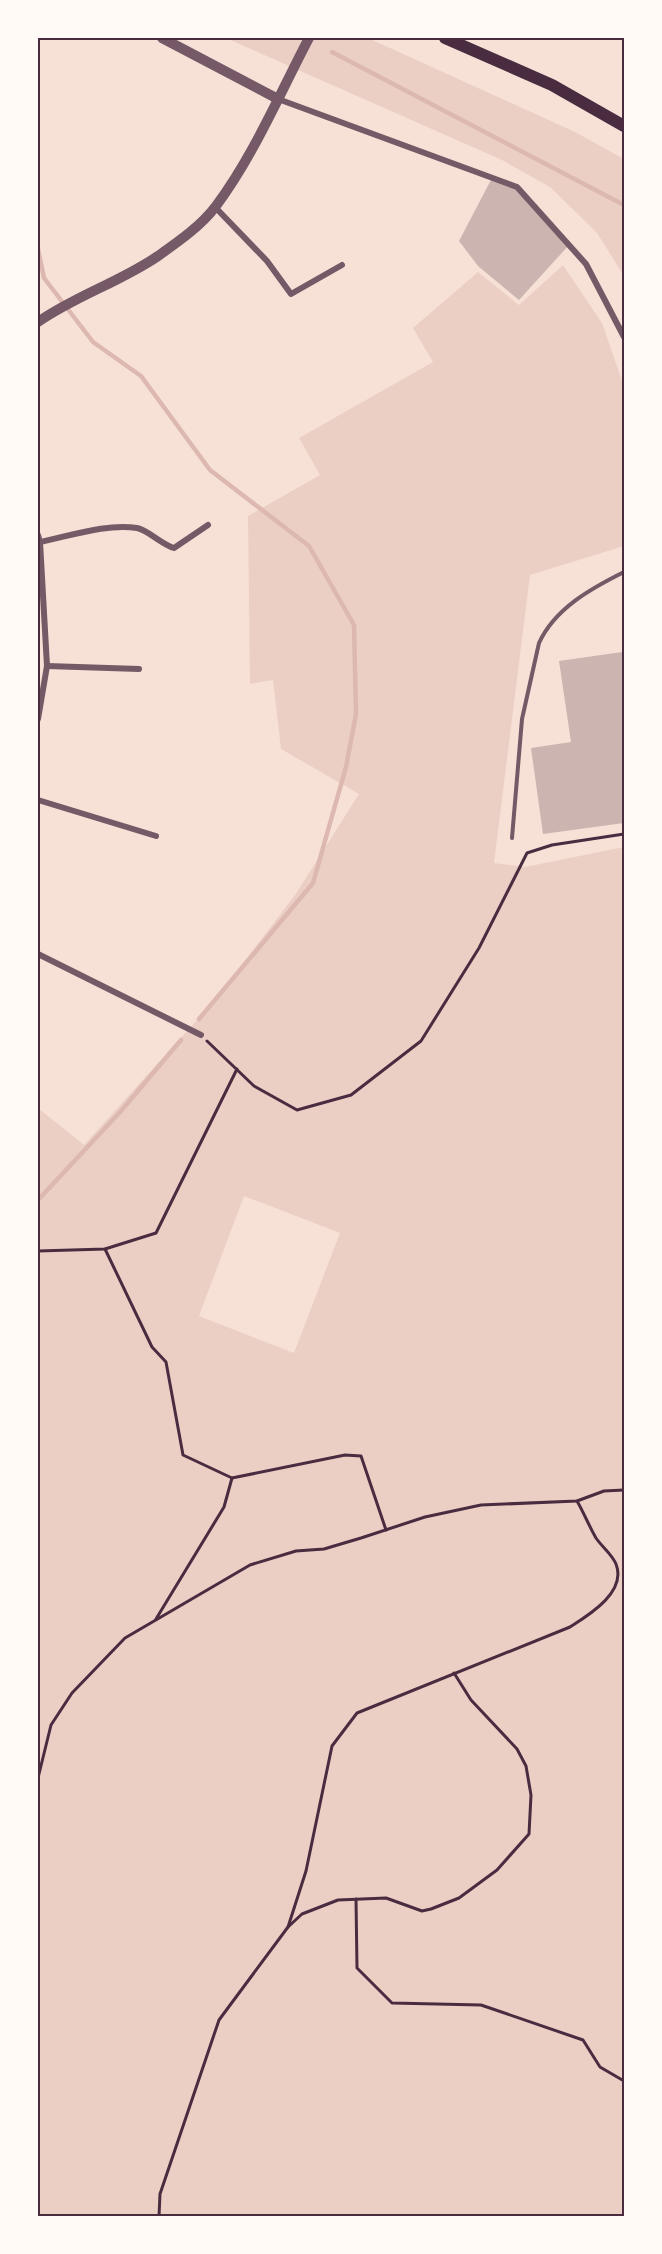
<svg xmlns="http://www.w3.org/2000/svg" width="662" height="2254" font-family="'Open Sans',sans-serif">
<style>
.green{fill:#ebcfc5;fill-rule:evenodd}
.lines{fill:none;stroke-linecap:round;stroke-linejoin:round}
.stream{stroke:#dcb8b0;stroke-width:4.5}
.building{fill:#ccb4b1}
.path{stroke:#4a2c40;stroke-width:3}
.service{stroke:#755966;stroke-width:4}
.minor{stroke:#755966;stroke-width:6}
.tertiary{stroke:#755966;stroke-width:10}
.secondary{stroke:#4a2c40;stroke-width:12}
.neatline{fill:none;stroke:#4a2c40;stroke-width:2}
</style>
<rect width="100%" height="100%" fill="#f7e1d7"/>
<g class="green">
<polygon points="226,38 368,38 575,132 624,159 624,276 597,233 550,187 502,160"/>
<path d="M 563,265 L 602,323 L 624,386 L 624,546 L 530,575 L 494,863 L 525,867 L 624,847 L 624,2216 L 38,2216 L 38,1108 L 84,1145 L 215,1000 L 295,895 L 359,794 L 281,749 L 273,680 L 250,684 L 248,516 L 320,475 L 299,438 L 433,362 L 413,328 L 478,272 L 519,305 ZM 244,1196 L 340,1233 L 294,1353 L 199,1316 Z"/>
</g>
<g class="lines">
<g class="stream">
<polyline points="332,52 624,205"/>
<polyline points="38,249 44,278 93,342 141,376 210,470 309,546 354,625 356,714 346,767 313,883 199,1019"/>
<polyline points="38,1200 121,1111 181,1040"/>
</g>
</g>
<g class="building">
<polygon points="492,178 517,187 569,245 519,300 478,266 459,241"/>
<polygon points="622,652 624,659 624,823 543,834 531,748 571,742 559,661"/>
</g>
<g class="lines">
<g class="path">
<polyline points="207,1041 254,1086 297,1110 351,1095 421,1041 479,948 527,853 552,845 624,834"/>
<polyline points="105,1249 152,1347 166,1362 183,1455 232,1478 345,1455 361,1456 386,1530"/>
<polyline points="38,1251 105,1249 156,1233 237,1069"/>
<polyline points="156,1619 224,1507 232,1478"/>
<polyline points="38,1778 51,1725 72,1693 125,1638 250,1565 296,1551 324,1549 361,1538 425,1517 481,1505 577,1501 604,1491 624,1490"/>
<polyline points="356,1899 357,1968 392,2003 481,2005 583,2040 600,2067 624,2081"/>
<path d="M 288,1927 L 306,1871 L 332,1746 L 357,1713 L 570,1627 C 589,1615 627,1592 616,1564 C 612,1554 602,1547 596,1538 C 589,1526 584,1513 577,1501"/>
<polyline points="159,2216 160,2194 219,2020 288,1927 302,1914 338,1900 386,1898 422,1911 431,1909 459,1898 497,1870 529,1834 531,1795 526,1766 517,1749 471,1700 454,1673"/>
</g>
<path class="service" d="M 512,838 L 522,719 L 539,643 C 555,608 592,588 624,572"/>
<g class="minor">
<polyline points="278,99 517,187 586,264 624,337"/>
<polyline points="215,207 267,261 291,294 342,265"/>
<polyline points="38,535 40,542 47,666 38,719"/>
<path d="M 40,542 C 70,536 107,523 137,528 C 148,530 161,544 174,548 L 208,525"/>
<polyline points="47,666 139,669"/>
<polyline points="38,800 156,836"/>
<polyline points="38,954 201,1035"/>
</g>
<g class="tertiary">
<polyline points="162,38 278,99"/>
<path d="M 38,322 C 75,296 120,282 158,256 C 178,242 201,226 216,206 C 254,155 280,93 309,38"/>
</g>
<polyline class="secondary" points="445,38 552,85 624,126"/>
</g>
<rect width="662" height="2254" fill="none" stroke="#fffaf5" stroke-width="78"/>
<rect x="39" y="39" width="584" height="2176" class="neatline"/>
</svg>
